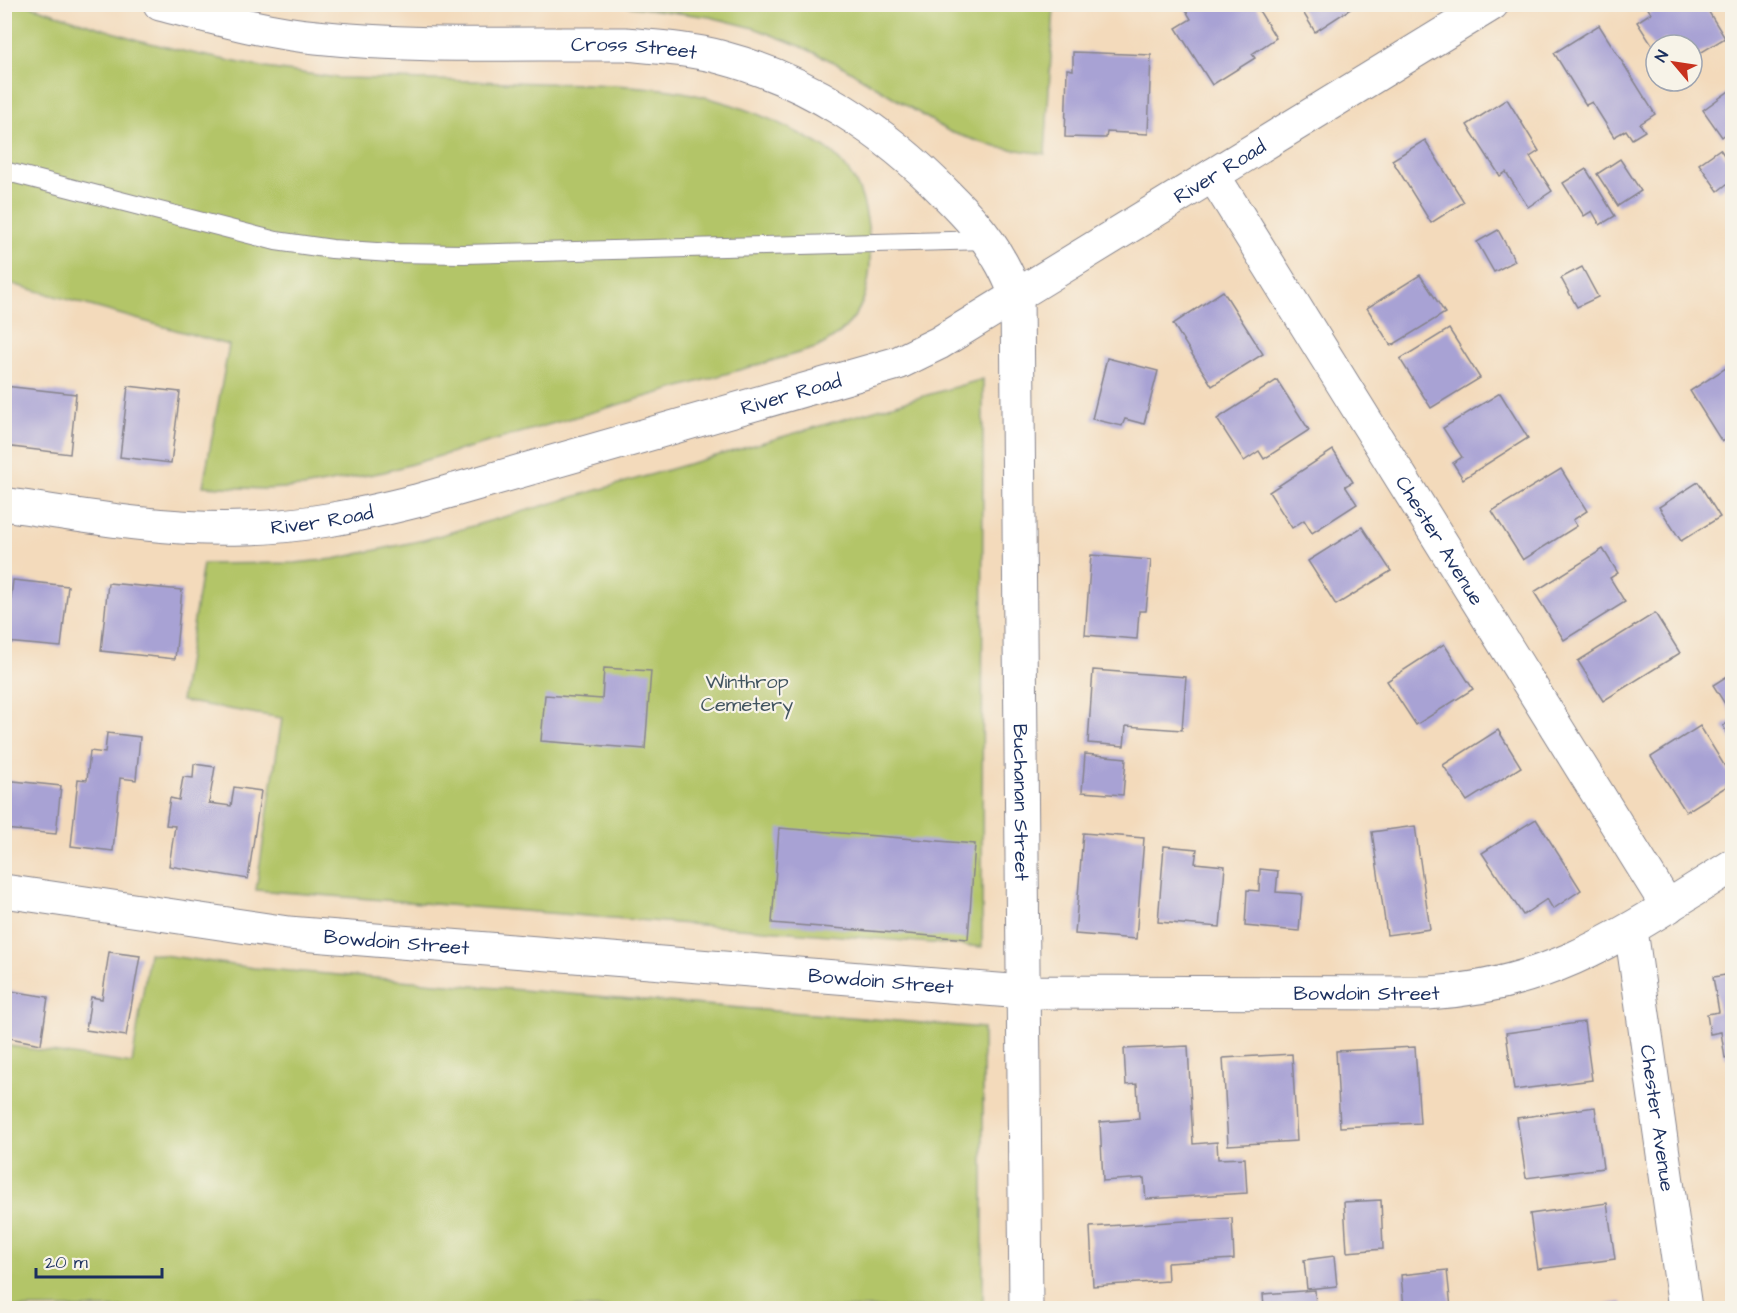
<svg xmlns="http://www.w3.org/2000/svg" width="1737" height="1313" font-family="'Architects Daughter',sans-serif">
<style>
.green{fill:#b3c568;stroke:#677a63;stroke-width:1.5}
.building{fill:#a8a2d4}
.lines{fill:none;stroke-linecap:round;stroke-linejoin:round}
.service-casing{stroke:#87848c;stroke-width:20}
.minor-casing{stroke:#87848c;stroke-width:35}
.tertiary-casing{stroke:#87848c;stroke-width:35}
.service{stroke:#fff;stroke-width:18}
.minor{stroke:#fff;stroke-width:33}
.tertiary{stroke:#fff;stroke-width:33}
.labels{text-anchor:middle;stroke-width:4.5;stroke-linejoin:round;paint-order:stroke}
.street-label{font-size:20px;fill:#1b2f5e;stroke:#f7f3e8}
.park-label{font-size:20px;fill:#415460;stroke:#f7f3e8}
</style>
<rect width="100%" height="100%" fill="#f7f3e8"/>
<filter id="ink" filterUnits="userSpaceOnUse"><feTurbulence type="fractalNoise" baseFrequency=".0167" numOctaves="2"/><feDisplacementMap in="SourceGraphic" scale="12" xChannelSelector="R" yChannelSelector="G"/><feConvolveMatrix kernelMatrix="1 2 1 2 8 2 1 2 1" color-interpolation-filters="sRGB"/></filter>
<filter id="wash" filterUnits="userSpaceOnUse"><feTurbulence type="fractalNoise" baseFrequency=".008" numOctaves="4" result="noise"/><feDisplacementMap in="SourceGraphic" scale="24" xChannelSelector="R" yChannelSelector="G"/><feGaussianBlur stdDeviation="1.35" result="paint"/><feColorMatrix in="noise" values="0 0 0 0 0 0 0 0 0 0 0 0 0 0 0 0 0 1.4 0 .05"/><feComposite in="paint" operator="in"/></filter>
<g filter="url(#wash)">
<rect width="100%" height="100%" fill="#f3dabb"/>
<g class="green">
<path d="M 4,5 L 28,5 L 138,40 L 187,52 L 265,68 L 338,78 C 405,79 471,81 538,83 C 587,84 635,84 683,92 C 724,100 765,115 802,135 C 813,141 824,146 833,154 C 859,178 865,200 869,234 C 874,285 865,324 816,348 L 384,472 L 303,487 L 264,489 L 203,486 L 229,345 L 5,282 Z"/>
<polygon points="617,5 1056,5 1054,7 1045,154 996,147 950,132 842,66 800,46 754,28 710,17"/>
<polygon points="983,379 982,947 256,890 282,718 181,701 203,564 295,563 334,559 424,540"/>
<polygon points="149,953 254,968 983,1028 983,1308 5,1308 5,1045 132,1064"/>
</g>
<g id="blocks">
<g class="building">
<polygon points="1182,4 1255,4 1276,38 1252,54 1255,58 1212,85 1176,28 1191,19"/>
<polygon points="1298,4 1358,4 1315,32"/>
<polygon points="1645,4 1704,4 1725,38 1692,58 1692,45 1670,45 1666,39 1653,47 1637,22 1651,13"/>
<polygon points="1599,25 1655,114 1640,124 1645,131 1632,139 1626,130 1614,137 1592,102 1586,105 1554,53"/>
<polygon points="1073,52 1151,55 1148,134 1107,132 1106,138 1065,137 1067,69 1073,70"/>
<polygon points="1732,89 1732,129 1722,137 1703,110"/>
<polygon points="1507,99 1539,151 1530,157 1552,191 1528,207 1506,172 1500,176 1467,125"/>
<polygon points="1425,140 1464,202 1431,223 1392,160"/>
<polygon points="1720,149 1732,167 1732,180 1718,191 1699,164"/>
<polygon points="1620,159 1641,191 1618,206 1597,174"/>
<polygon points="1586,169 1615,216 1600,225 1592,211 1584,216 1563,183"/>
<polygon points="1498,230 1515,261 1494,272 1477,242"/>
<polygon points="1732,235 1732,248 1727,239"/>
<polygon points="1582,267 1598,297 1577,307 1561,278"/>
<polygon points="1420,275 1445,313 1391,346 1367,308"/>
<polygon points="1223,291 1263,354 1212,386 1173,324"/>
<polygon points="1449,329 1480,378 1431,408 1400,359"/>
<polygon points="1107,358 1158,371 1144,424 1125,419 1122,426 1092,419"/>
<polygon points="1732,364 1732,435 1722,442 1690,391"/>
<polygon points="1277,380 1309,430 1264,459 1259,451 1244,461 1217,419"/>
<polygon points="4,386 76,394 70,454 4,446"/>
<polygon points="128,386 180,392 171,463 120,457"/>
<polygon points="1500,393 1528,438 1463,479 1453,463 1462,457 1443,428"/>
<polygon points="1333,450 1353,482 1345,486 1357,504 1312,533 1304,520 1292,528 1269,492"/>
<polygon points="1561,469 1587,511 1573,520 1577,526 1523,560 1492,511"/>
<polygon points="1698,482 1720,517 1681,541 1659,507"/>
<polygon points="1362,527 1391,571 1336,605 1308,561"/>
<polygon points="1603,549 1618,573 1610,578 1625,602 1564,640 1534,592"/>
<polygon points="1091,555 1151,560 1146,611 1139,611 1137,639 1085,635"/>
<polygon points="13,580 68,586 61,647 6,642"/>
<polygon points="108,583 182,590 175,659 101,651"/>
<polygon points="1655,613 1680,653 1603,701 1578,661"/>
<polygon points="1444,644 1473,689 1416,725 1387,681"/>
<polygon points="604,668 651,671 645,749 541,741 545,695 602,699"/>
<polygon points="1093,670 1186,677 1182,730 1126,726 1124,746 1088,743"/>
<polygon points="1732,673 1732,715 1713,685"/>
<polygon points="1732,720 1732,741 1723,726"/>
<polygon points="1700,726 1732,778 1732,783 1686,812 1651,757"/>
<polygon points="1498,730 1521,767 1467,801 1443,765"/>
<polygon points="107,733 140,737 136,780 120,778 113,851 71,846 78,779 87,780 90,751 105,753"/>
<polygon points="1085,754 1126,758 1123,795 1082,792"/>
<polygon points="194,764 215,767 209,803 231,806 234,787 261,791 248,879 169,866 175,826 166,825 170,798 179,800 183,777 193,778"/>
<polygon points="4,780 61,786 56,834 4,829"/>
<polygon points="1536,819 1581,890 1553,909 1547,899 1523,915 1482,853"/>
<polygon points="1415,826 1430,929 1387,935 1372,832"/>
<polygon points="779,828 975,844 968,939 772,923"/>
<polygon points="1083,833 1144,838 1136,939 1075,934"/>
<polygon points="1164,846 1197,849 1195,863 1225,866 1220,927 1158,922"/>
<polygon points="1260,869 1278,871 1276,892 1302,894 1299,931 1245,926 1247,890 1259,891"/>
<polygon points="109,952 140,956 126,1036 86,1030 91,997 102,999"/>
<polygon points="1732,974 1732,1057 1725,1058 1721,1032 1710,1034 1707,1014 1719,1012 1713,977"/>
<polygon points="11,991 48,997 41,1044 4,1037"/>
<polygon points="1584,1022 1592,1080 1514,1090 1506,1033"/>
<polygon points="1188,1046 1193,1144 1217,1142 1218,1159 1245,1158 1247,1193 1146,1199 1144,1178 1103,1181 1100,1122 1139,1119 1137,1084 1126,1085 1124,1049"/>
<polygon points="1415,1047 1420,1123 1340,1127 1336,1051"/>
<polygon points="1292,1054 1297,1141 1228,1145 1223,1058"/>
<polygon points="1595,1107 1603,1168 1526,1178 1517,1118"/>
<polygon points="1381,1200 1383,1249 1347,1252 1344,1202"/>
<polygon points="1607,1203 1615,1259 1538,1269 1530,1214"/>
<polygon points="1232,1218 1234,1259 1167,1263 1168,1281 1093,1286 1090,1227"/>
<polygon points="1334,1256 1337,1286 1307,1289 1304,1260"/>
<polygon points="1447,1270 1451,1308 1404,1308 1401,1275"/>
<polygon points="1315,1290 1316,1308 1264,1308 1263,1294"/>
<polygon points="1622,1302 1623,1308 1588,1308 1588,1307"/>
</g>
</g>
</g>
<g filter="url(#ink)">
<use href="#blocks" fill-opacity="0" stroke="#87848c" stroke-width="1.5"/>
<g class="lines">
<g class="service-casing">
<polyline id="service" points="4,171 276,241 332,249 391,253 464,254 987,240"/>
</g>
<g class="minor-casing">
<g id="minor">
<path id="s1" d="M 1213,175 L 1668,907"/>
<path id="s2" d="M 4,891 L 288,933 L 1023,992 L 1428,993 C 1555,986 1629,930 1732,866"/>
<path id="s3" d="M 1631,930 L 1685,1308"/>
</g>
</g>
<g class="tertiary-casing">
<g id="tertiary">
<path id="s4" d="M 160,4 C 212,17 263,32 316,37 C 418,48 522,43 625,44 C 657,47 689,49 720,57 C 808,80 885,131 947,195 C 966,214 986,235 999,259 C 1006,270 1011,283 1017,296 L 1026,1308"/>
<path id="s5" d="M 4,504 C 84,516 164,531 245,528 C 303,527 360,515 416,501 L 877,369 L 898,363 L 939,343 L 1492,4"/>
</g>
</g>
<use href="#service" class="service"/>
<use href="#minor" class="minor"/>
<use href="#tertiary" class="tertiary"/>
</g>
</g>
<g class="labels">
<g class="street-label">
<text dy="7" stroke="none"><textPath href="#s4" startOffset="478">Cross Street</textPath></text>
<text dy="7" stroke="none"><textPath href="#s5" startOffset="1292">River Road</textPath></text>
<text dy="7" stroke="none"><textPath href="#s5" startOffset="806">River Road</textPath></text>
<text dy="7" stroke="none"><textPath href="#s5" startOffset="320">River Road</textPath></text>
<text dy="7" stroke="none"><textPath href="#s1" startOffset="430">Chester Avenue</textPath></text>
<text dy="7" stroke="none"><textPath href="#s4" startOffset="1464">Buchanan Street</textPath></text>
<text dy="7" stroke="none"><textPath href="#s2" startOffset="396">Bowdoin Street</textPath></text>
<text dy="7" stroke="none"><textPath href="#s2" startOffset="882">Bowdoin Street</textPath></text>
<text dy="7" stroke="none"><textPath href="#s2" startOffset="1368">Bowdoin Street</textPath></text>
<text dy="7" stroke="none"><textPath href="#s3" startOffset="190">Chester Avenue</textPath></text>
</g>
<g class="park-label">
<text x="747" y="688">Winthrop<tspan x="747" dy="23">Cemetery</tspan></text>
</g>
</g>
<rect width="1737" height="1313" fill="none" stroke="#f7f3e8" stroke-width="24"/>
<g transform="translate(1674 63) rotate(299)"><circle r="28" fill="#f7f3e8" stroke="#9fa5b1" stroke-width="1.5"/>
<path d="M0-4.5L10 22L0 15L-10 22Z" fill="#c8321e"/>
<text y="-9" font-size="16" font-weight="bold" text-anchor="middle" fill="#1b2f5e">N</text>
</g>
<path d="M36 1268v9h126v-9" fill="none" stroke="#1b2f5e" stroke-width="3"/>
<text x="45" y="1268" font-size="18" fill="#1b2f5e" stroke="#f7f3e8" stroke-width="4.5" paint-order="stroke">20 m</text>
</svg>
